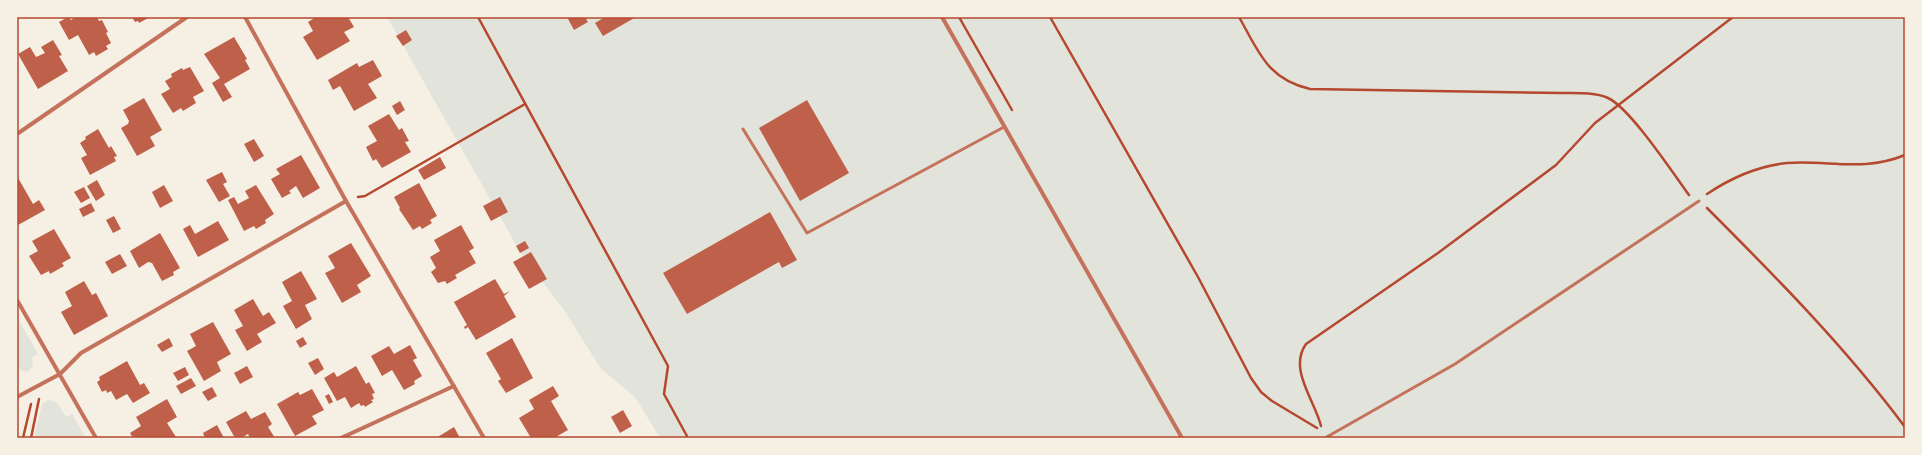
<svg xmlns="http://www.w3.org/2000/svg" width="1922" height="455" font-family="'Work Sans',sans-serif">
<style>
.green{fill:#e2e4dc}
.building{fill:#bf614a}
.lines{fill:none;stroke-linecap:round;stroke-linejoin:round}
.path{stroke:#b5482f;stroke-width:2.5}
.service{stroke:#c5725c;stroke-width:3}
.minor{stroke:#c5725c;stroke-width:4}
.neatline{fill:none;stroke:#b5482f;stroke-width:1.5}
</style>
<rect width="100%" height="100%" fill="#f6efe4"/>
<g class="green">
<polygon points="387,17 1905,17 1905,438 660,438 635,397 601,369 564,310 520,252"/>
<polygon points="17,317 38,354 32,357 33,365 28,372 17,369"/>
<path d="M 48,400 C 58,400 61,409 66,417 L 72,414 L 86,438 L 34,438 L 42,404 Z"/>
</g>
<g class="building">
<polygon points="68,17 71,20 76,17 97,17 99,21 102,20 108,32 106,33 111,43 106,46 108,49 96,56 94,52 89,55 78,35 69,40 59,22"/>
<polygon points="132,17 150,17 139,23 138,21 135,22"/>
<polygon points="316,17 348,17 354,27 344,32 350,41 317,60 303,37 313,31 308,22"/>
<polygon points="567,17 585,17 588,22 574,30"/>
<polygon points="605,17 636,17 603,36 595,23"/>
<polygon points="406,30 412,40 403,46 396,36"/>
<polygon points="234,37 247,59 245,60 250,69 224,84 232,97 223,102 212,83 220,78 204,54"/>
<polygon points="53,40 62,55 59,56 68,71 38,89 18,54 30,47 36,57 45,53 41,47"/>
<polygon points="373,60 382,76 368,84 377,98 354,111 340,86 333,90 328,80 357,63 359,67"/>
<polygon points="190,67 204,91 193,97 196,103 183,111 181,108 173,113 161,94 170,89 165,81 172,77 171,74 182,68 183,70"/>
<polygon points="144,98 162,130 150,137 155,146 137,156 121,128 128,124 129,121 123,110"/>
<polygon points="807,100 849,173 800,201 759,128"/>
<polygon points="400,101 405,110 397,115 392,106"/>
<polygon points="389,114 399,130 402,128 409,141 405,142 411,152 382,168 376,159 373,161 366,147 377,141 368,126"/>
<polygon points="98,129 109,148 111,146 117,156 114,157 116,161 90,175 81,158 87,155 80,143 86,139 85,137"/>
<polygon points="254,139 264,156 254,162 244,144"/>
<polygon points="301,155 320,188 303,198 296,186 289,191 291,193 282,198 271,179 280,174 276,169"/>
<polygon points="440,157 446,168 424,180 418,170"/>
<polygon points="222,172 227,182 223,184 230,196 219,202 206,180"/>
<polygon points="17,176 33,204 39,200 45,210 18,225"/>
<polygon points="97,180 105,195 96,201 87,186"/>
<polygon points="419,183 437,216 430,220 432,223 422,229 420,226 413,230 399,209 400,208 394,197"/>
<polygon points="164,185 173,201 160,208 152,192"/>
<polygon points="256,185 274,214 265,220 266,223 256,229 254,226 244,231 228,200 234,197 238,204 249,198 245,191"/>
<polygon points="84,187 90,198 81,203 74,192"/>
<polygon points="500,197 508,212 491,221 483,206"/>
<polygon points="91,203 95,211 83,217 79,209"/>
<polygon points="770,212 797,260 782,268 779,262 687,314 663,273"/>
<polygon points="114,216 121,229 113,233 106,220"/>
<polygon points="218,221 229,240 198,257 183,229 190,225 195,234"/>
<polygon points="461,225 474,248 469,251 476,263 455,275 457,278 447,284 445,281 438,283 431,272 436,268 430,257 440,251 434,240"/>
<polygon points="54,229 71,258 62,263 64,266 50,274 49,271 41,275 29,256 38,251 32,241"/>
<polygon points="160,233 180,268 173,272 174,275 162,281 152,263 148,262 139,268 130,251"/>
<polygon points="525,241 529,248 520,253 516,246"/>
<polygon points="351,243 371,276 357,285 361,292 342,303 325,273 335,268 328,256"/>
<polygon points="531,252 547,279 529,289 513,262"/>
<polygon points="120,254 127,266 112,274 105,262"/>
<polygon points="301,271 317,299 305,305 312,319 296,329 283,306 292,301 282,282"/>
<polygon points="495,279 504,294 510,291 504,296 516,317 476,340 468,327 465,329 464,327 467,325 454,302"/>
<polygon points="84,281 92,295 96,293 108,316 74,335 61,312 72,306 65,292"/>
<polygon points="253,299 263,316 269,312 276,323 257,334 262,342 247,351 235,330 243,326 234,310"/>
<polygon points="213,322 231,354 217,362 221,371 204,381 187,351 196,346 190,334"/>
<polygon points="303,337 307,344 300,348 296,341"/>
<polygon points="169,338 173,346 162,352 157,345"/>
<polygon points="512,338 533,378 506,393 498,381 501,379 486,353"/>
<polygon points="410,345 417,358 413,360 422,376 414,381 415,384 404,390 392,370 382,376 371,356 389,346 394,354"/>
<polygon points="318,358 324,369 315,375 308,363"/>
<polygon points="127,361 140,385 144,383 150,393 133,403 127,394 116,400 111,391 107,393 106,390 102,392 97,382 100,380 99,377"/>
<polygon points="247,366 253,377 240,384 234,373"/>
<polygon points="356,366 366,384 369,382 375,393 372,394 374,399 371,400 373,402 365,407 364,405 361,406 359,403 351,408 345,397 337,401 324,378 334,372 337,377"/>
<polygon points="185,367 189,375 178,381 173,373"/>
<polygon points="191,378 196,386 181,394 176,386"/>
<polygon points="553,386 559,396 551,401 568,430 554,438 531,438 519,418 534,409 529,400"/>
<polygon points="212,387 217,396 208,401 202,392"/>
<polygon points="312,389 324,410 312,416 317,424 295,436 277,404 298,392 300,395"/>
<polygon points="329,394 333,402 329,404 325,396"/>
<polygon points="167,399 177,417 167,423 176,437 133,438 130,433 141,426 136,417"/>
<polygon points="623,410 632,426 620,433 611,417"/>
<polygon points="246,411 251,419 265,412 272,424 268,427 275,438 250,438 248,434 241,438 235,438 226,422"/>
<polygon points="217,425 224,438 205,438 203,433"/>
<polygon points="454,427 460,438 436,438"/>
</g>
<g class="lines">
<g class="path">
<polyline points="478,17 668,366 664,394 688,438"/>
<polyline points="959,17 1012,110"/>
<polyline points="1050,17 1198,277 1251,378 1261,392 1272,401 1317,428"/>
<path d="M 1239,17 C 1259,52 1267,79 1310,89 L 1562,93 C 1577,93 1595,92 1608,98 C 1630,108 1673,173 1689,195"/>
<path d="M 1707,194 C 1731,178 1757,166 1787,163 C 1828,160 1864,172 1905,155"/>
<polyline points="358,197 365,196 525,104"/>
<path d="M 1707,208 C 1777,278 1846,348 1905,427"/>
<path d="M 1321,426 C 1315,401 1288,369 1306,344 L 1438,253 L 1556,165 L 1595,123 L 1733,17"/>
<polyline points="23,438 31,404"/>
<polyline points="31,438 39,399"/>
</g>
<g class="service">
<polyline points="743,129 807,233 1004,127"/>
<polyline points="1325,438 1455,364 1699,201"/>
</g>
<g class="minor">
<polyline points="245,17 346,201 484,438"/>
<polyline points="942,17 1182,438"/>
<polyline points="17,134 187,17"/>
<polyline points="17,300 96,438"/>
<polyline points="17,397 60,374 81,353 346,201"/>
<polyline points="341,438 454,386"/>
</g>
</g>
<rect width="1922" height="455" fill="none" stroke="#f6efe4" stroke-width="36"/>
<rect x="18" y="18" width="1886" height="419" class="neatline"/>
</svg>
